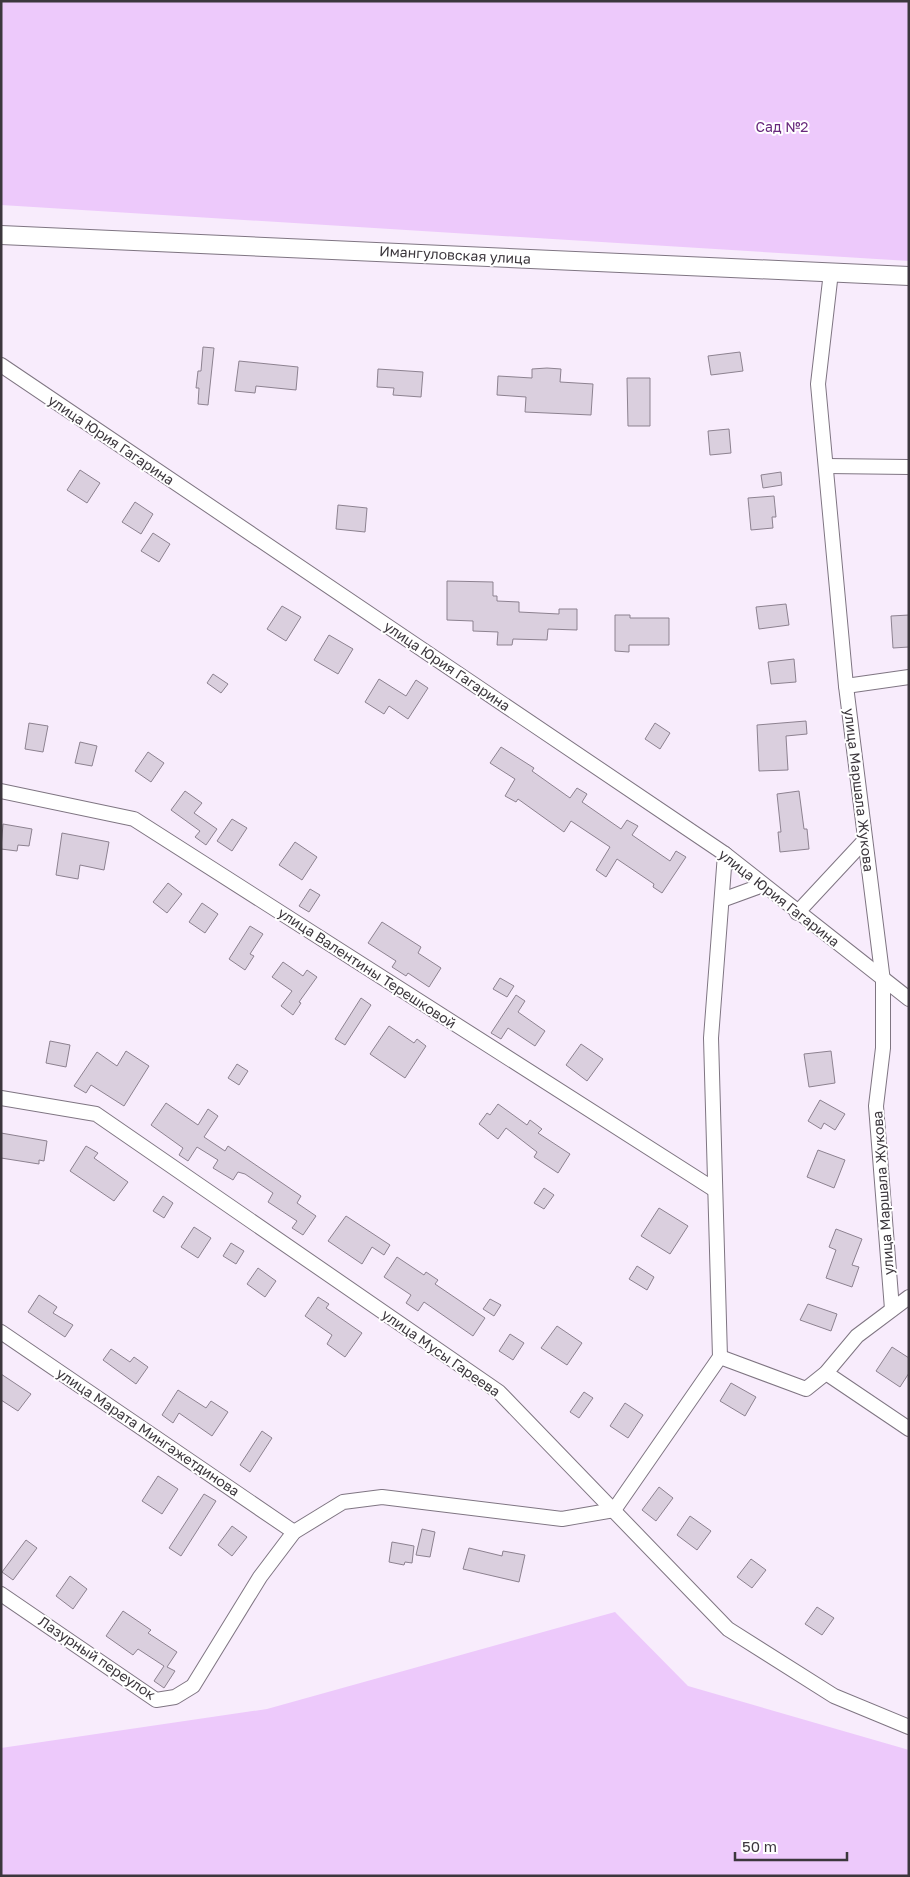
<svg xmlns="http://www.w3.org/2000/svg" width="910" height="1877" font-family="'Golos Text',sans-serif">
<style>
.green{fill:#edc9fb}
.building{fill:#dacfde;stroke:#8d8290}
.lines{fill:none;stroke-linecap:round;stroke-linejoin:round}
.minor-casing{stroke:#7f7582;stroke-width:16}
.tertiary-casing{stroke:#7f7582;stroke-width:20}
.minor{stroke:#fff;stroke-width:14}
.tertiary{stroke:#fff;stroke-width:18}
.labels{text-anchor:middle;stroke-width:4;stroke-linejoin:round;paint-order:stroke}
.park-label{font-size:14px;fill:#68297c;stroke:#fff}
.street-label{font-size:14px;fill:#3c373d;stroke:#fff}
</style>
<rect width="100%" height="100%" fill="#f8ecfc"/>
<g class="green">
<polygon points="1,1 909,1 909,261 1,205"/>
<polygon points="615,1612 688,1686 909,1750 909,1876 1,1876 1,1748 267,1709"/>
</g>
<g class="building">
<polygon points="203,347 214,348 208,405 198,404 199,388 196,388 198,371 201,371"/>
<polygon points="740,352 743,371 711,375 708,356"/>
<polygon points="239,361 298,367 296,390 256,386 255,393 235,391"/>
<polygon points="547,368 561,369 560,382 593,384 591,415 525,412 526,397 497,395 498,376 532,378 532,369"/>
<polygon points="378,369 423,372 421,397 393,395 394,388 377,387"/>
<polygon points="627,378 650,378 650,426 628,426"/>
<polygon points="729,429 731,453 710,455 708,431"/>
<polygon points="80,470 100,483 87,503 67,490"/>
<polygon points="781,472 782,485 763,488 761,475"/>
<polygon points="774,496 776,517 772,517 773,528 751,530 748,498"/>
<polygon points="135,502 153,514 141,534 122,522"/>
<polygon points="338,505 367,508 365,532 336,529"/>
<polygon points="153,533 170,544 159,562 141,551"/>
<polygon points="447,581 493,582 493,596 497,596 497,601 519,602 519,612 559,614 559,609 577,609 577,630 548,629 547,640 513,639 512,645 497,645 498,632 473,631 473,621 447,620"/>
<polygon points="786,604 789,625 759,629 756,607"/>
<polygon points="282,606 301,617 286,641 267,629"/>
<polygon points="615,615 630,615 630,618 669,618 669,645 629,645 629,652 615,651"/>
<polygon points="909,615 909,647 893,648 891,616"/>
<polygon points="329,635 353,649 338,674 314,660"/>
<polygon points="794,659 796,682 771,684 768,662"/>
<polygon points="213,674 228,684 221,693 207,683"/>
<polygon points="379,679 406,696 416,680 428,688 408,719 389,706 384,714 365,702"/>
<polygon points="806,721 807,734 786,736 788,770 759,771 757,725"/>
<polygon points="29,723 48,726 43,752 25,749"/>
<polygon points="655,723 670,733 660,749 645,739"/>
<polygon points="80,742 97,746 92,766 75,763"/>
<polygon points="501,747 534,768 532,771 570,798 577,788 587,794 582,802 621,829 627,820 638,826 632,835 670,861 676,851 686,857 662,893 653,887 654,884 617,859 606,877 596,870 610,847 571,821 564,832 518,799 516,802 505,796 515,779 490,763"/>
<polygon points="148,752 164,763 151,782 135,771"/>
<polygon points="185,791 202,803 194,813 217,829 206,845 195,837 200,831 171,810"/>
<polygon points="799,791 804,829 807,829 809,849 780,852 778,832 781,832 777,794"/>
<polygon points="232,819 247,828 232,851 217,841"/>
<polygon points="3,824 32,829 29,846 18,845 17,851 1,849"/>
<polygon points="62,833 109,842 104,870 80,865 78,879 56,875"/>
<polygon points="295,842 317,857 302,880 279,865"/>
<polygon points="168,883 182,894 167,913 153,902"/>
<polygon points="310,889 320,895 309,912 299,906"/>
<polygon points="202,903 218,914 205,933 189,922"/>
<polygon points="382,922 421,947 418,953 441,968 429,987 408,973 406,976 392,967 396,961 368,943"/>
<polygon points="250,926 263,934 250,954 254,956 245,970 229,959"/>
<polygon points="283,962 303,976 307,970 317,977 299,1002 301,1003 293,1015 281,1006 292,991 272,977"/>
<polygon points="500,978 514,986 507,997 493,989"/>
<polygon points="516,995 525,1001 518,1012 545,1031 535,1046 508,1028 501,1039 491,1033"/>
<polygon points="361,998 371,1005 345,1045 335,1039"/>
<polygon points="389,1026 414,1043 417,1039 426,1046 405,1078 370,1054"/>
<polygon points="50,1041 70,1045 66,1067 46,1063"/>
<polygon points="581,1044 603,1059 587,1081 566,1065"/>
<polygon points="126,1051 149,1066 124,1106 91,1085 86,1093 74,1086 97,1052 117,1066"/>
<polygon points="831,1051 835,1083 809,1087 804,1054"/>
<polygon points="237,1064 248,1071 239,1085 228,1078"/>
<polygon points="820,1100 845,1114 835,1130 824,1123 821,1129 808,1121"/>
<polygon points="166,1103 198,1125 208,1109 218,1116 204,1137 225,1151 228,1146 301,1196 297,1203 316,1216 303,1235 292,1228 297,1221 268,1202 273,1193 245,1174 238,1172 233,1180 213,1168 218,1160 197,1147 188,1161 179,1155 183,1148 151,1125"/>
<polygon points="498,1104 527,1125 530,1120 542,1129 538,1133 570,1154 558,1173 534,1157 537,1152 506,1128 498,1139 479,1124 487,1113 490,1115"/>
<polygon points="1,1133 47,1141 44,1161 39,1160 39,1164 1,1158"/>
<polygon points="86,1146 98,1153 94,1158 128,1182 114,1201 70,1171"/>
<polygon points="818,1150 845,1160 834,1188 807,1177"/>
<polygon points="544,1188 554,1195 544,1209 534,1203"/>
<polygon points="163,1196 173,1203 164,1218 153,1211"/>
<polygon points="659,1208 688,1226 670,1254 641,1236"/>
<polygon points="346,1216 390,1245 384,1255 372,1247 362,1264 328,1241"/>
<polygon points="194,1227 211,1238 198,1258 181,1247"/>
<polygon points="836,1229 862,1239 852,1265 859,1267 852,1287 826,1278 836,1250 829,1247"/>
<polygon points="231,1243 244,1251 236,1264 223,1256"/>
<polygon points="397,1257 424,1275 426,1272 438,1280 435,1284 485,1318 473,1336 424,1302 418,1311 406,1303 411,1295 384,1277"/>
<polygon points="637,1266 654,1277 647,1290 629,1279"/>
<polygon points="258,1268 276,1281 265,1297 247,1284"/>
<polygon points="39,1295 57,1307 53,1313 73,1325 65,1337 28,1312"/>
<polygon points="318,1297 329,1304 326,1308 362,1333 345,1357 327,1344 332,1335 305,1316"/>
<polygon points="490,1299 501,1305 494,1316 483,1309"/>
<polygon points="808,1304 837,1314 831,1331 800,1320"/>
<polygon points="557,1326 582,1343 567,1365 541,1348"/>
<polygon points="510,1334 524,1343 513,1360 499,1351"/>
<polygon points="892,1347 909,1358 909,1373 900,1387 876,1371"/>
<polygon points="111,1349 130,1362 134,1357 148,1367 136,1384 103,1360"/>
<polygon points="1,1374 31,1394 18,1411 1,1400"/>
<polygon points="731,1383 756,1397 745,1416 720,1401"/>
<polygon points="178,1390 206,1408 211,1401 228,1412 212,1436 179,1413 173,1423 162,1415"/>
<polygon points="584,1392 593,1398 579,1418 570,1412"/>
<polygon points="625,1403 643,1415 628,1438 610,1426"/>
<polygon points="262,1431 272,1438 250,1472 240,1465"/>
<polygon points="158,1476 178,1489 162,1514 142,1501"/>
<polygon points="659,1487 673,1498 656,1521 642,1510"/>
<polygon points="204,1494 216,1501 181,1556 169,1548"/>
<polygon points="690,1516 711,1531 697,1550 677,1535"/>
<polygon points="232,1526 247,1537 232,1556 218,1545"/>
<polygon points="422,1529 435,1532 430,1557 416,1555"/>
<polygon points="26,1540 37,1548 13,1580 2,1572"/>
<polygon points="392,1542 414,1546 412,1563 405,1562 404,1565 389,1562"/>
<polygon points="469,1548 502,1556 503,1551 525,1555 519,1582 463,1569"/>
<polygon points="751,1559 766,1570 752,1588 737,1577"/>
<polygon points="70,1576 87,1589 73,1609 56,1596"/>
<polygon points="817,1607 834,1618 822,1635 805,1624"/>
<polygon points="123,1611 151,1630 148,1633 177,1652 167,1667 175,1671 164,1688 154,1681 164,1666 138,1649 133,1655 106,1636"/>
</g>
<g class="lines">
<g class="minor-casing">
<g id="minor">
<polyline points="831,272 818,384 846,686 883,981 883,1048 876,1106 892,1309"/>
<polyline points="1,365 725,854 909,999"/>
<polyline points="827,466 909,467"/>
<polyline points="846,686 909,677"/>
<polyline points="1,791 134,819 715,1190"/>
<polyline points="722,900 763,885"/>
<polyline points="797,913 865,840"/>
<polyline points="1,1098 96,1114 499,1392 728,1629 834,1696 909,1727"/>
<polyline points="1,1332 294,1532"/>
<polyline points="720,1357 806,1389 826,1373 857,1336 909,1297"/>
<polyline points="826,1373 909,1429"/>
<polyline points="1,1594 156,1700 175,1697 193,1686 260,1577 294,1532 343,1502 382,1497 562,1519 614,1510 720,1357 711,1038 725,854"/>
</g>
</g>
<g class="tertiary-casing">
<polyline id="tertiary" points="1,235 909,276"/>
</g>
<use href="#minor" class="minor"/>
<use href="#tertiary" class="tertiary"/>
</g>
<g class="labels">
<g class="park-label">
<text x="782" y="132">Сад №2</text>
</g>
<g class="street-label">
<text transform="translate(455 255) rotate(3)" y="5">Имангуловская улица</text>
<text transform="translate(111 440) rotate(34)" y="5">улица Юрия Гагарина</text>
<text transform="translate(447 666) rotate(34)" y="5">улица Юрия Гагарина</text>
<text transform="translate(859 790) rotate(83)" y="5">улица Маршала Жукова</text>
<text transform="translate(779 898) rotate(38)" y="5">улица Юрия Гагарина</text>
<text transform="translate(367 968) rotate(33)" y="5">улица Валентины Терешковой</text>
<text transform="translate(883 1193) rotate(-94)" y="5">улица Маршала Жукова</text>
<text transform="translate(441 1353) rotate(35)" y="5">улица Мусы Гареева</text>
<text transform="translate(148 1432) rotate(34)" y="5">улица Марата Мингажетдинова</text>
<text transform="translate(97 1658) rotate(34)" y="5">Лазурный переулок</text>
</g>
</g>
<rect width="910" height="1877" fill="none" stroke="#3c373d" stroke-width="5"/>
<path d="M735 1852v8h112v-8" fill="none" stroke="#3c373d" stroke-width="2.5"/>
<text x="742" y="1852" font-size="15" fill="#3c373d" stroke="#ffffff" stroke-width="4" paint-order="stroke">50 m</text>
</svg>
